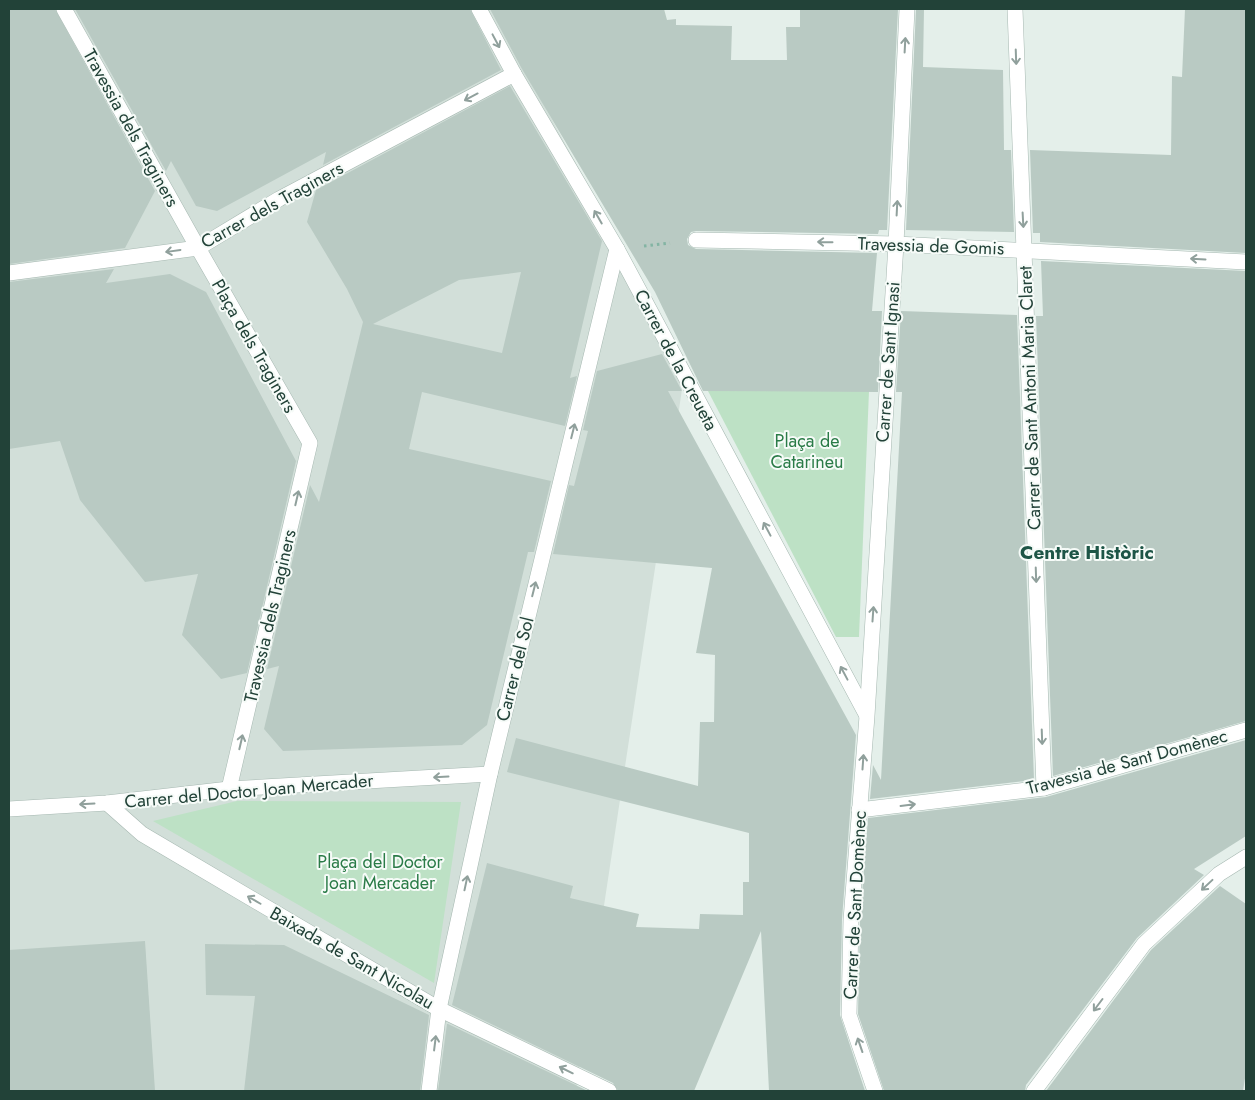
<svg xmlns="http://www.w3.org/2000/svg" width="1255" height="1100" font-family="Jost,sans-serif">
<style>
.built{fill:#d2dfd9}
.green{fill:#bde1c5}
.building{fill:#b9cac3;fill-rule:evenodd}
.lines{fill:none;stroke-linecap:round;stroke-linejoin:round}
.minor-casing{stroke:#a6b8b1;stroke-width:16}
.path{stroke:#83b4a3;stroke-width:3;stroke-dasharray:2.5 4;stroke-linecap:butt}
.minor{stroke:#fff;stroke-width:15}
.oneway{stroke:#90a09c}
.labels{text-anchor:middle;stroke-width:4;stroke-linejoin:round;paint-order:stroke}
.street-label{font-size:18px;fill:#224238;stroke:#f6fbf8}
.park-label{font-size:18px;fill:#2a7b47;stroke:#f6fbf8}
.neighbourhood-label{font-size:19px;font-weight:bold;fill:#1d5546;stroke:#f6fbf8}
</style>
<rect width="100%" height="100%" fill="#e4efea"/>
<polygon class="built" points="9,9 491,9 686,363 576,1091 9,1091"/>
<g class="green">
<polygon points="708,391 869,391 859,637 836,637"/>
<polygon points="237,801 461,802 434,983 153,821"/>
</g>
<g class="building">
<polygon points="9,9 55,9 155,191 125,248 9,264"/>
<polygon points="75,9 470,9 501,70 323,165 326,152 217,211 196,206 171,161 166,171"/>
<polygon points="490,9 664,9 667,20 676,19 676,25 732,26 731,60 787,60 786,27 800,27 800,9 898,9 887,230 879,230 878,234 696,231 691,232 687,239 688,245 696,249 877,253 872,311 882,311 878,392 703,391 655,292 522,69"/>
<polygon points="916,9 924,9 923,67 1003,70 1004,150 1011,150 1014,232 906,230"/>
<polygon points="1185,9 1246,9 1246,253 1040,242 1040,233 1033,233 1030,150 1171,155 1172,76 1182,77"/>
<path d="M 510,86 L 602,241 L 570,378 L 577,376 L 565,426 L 422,392 L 409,449 L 551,481 L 534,552 L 528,552 L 487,725 L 462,745 L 283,751 L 264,729 L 279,666 L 267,669 L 310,485 L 319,502 L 363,322 L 347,289 L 307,222 L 316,190 ZM 521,272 L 502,353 L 373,324 L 459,280 Z"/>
<polygon points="1041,261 1246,271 1246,721 1053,776 1036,316 1043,316"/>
<polygon points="114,269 106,283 170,274 206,292 296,461 247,673 221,679 182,635 198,574 145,582 80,500 60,441 9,449 9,282"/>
<polygon points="901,311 1017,315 1034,780 870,799 873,765 881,780 902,392 896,392"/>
<polygon points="662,354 682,391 668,391 856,735 842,919 840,1015 865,1091 769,1091 761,931 694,1091 618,1091 613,1083 452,1005 487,863 573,886 570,898 639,914 636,927 699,929 700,914 743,915 743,882 749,882 749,833 507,772 516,738 698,786 700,722 714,722 715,655 696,653 712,568 553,554 569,485 574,486 588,431 583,430 597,371"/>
<polygon points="1246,740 1246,836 1194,869 1204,875 1137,938 1026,1085 1025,1091 884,1091 858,1014 860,920 868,818 1046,797"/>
<polygon points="1220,886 1246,904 1246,1072 1243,1091 1046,1091 1151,950"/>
<polygon points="145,941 155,1091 9,1091 9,950"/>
<polygon points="205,944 284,945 429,1015 420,1091 244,1091 255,996 206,995"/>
<polygon points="447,1024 448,1024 588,1091 438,1091"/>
</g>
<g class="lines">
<g class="minor-casing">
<g id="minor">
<polyline points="64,9 198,248 310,443 229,789"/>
<polyline points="479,9 514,74 617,249 866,714"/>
<polyline points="1015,9 1044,788"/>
<polyline points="696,240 896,244 1246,262"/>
<polyline points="9,273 198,248 279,199 514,74"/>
<polyline points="107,803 142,834 439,1009 609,1091"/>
<polyline points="9,809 107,803 229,789 490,774"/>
<polyline points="859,810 1044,788 1246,730"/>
<polyline points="429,1091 439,1009 490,774 617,249"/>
<polyline points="875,1091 849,1015 851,920 867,716 896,244 907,9"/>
<polyline points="1034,1091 1144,944 1219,874 1246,857"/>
</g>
</g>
<polyline class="path" points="644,246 670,243"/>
<use href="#minor" class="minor"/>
</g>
<defs><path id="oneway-shaft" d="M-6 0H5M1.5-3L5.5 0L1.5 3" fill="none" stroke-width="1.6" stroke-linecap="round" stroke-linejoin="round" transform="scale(1.25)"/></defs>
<g class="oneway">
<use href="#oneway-shaft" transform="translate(496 41) rotate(62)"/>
<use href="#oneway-shaft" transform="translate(905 45) rotate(-87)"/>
<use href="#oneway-shaft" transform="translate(1016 57) rotate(88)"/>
<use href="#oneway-shaft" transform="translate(471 97) rotate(152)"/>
<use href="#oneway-shaft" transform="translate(897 208) rotate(-87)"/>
<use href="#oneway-shaft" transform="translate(598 217) rotate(-120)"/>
<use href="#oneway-shaft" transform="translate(1023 220) rotate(87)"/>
<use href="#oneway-shaft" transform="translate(825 242) rotate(-179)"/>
<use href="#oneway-shaft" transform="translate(173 251) rotate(172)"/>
<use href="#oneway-shaft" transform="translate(1198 259) rotate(-177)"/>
<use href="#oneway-shaft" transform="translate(573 431) rotate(-76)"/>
<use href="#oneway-shaft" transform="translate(297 498) rotate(-77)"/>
<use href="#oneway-shaft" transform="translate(767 529) rotate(-118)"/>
<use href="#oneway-shaft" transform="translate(1036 575) rotate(88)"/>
<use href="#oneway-shaft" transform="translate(534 589) rotate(-76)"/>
<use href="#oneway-shaft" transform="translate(873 614) rotate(-86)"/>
<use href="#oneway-shaft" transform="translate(844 673) rotate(-118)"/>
<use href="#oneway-shaft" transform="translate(1042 737) rotate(88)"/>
<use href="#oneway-shaft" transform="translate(241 742) rotate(-77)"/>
<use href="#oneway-shaft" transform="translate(863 762) rotate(-86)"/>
<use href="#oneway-shaft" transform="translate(441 777) rotate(177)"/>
<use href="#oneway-shaft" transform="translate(87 804) rotate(177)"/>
<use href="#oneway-shaft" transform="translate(908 805) rotate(-7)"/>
<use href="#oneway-shaft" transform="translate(466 883) rotate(-78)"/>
<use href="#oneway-shaft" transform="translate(1207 885) rotate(137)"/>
<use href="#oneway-shaft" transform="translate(254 900) rotate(-150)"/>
<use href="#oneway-shaft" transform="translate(1098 1005) rotate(127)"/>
<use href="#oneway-shaft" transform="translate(435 1043) rotate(-83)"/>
<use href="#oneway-shaft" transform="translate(860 1045) rotate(-109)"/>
<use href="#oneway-shaft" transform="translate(566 1070) rotate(-154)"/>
</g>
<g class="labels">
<g class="street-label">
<text transform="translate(131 128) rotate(61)" y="6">Travessia dels Traginers</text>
<text transform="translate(272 205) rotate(-29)" y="6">Carrer dels Traginers</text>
<text transform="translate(931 246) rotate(2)" y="6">Travessia de Gomis</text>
<text transform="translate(254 346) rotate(60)" y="6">Plaça dels Traginers</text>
<text transform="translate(676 360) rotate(62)" y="6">Carrer de la Creueta</text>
<text transform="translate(888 362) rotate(-86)" y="6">Carrer de Sant Ignasi</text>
<text transform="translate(1030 398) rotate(-92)" y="6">Carrer de Sant Antoni Maria Claret</text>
<text transform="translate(270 616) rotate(-77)" y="6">Travessia dels Traginers</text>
<text transform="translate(515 669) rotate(-76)" y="6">Carrer del Sol</text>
<text transform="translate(1127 762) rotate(-15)" y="6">Travessia de Sant Domènec</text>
<text transform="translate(249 791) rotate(-5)" y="6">Carrer del Doctor Joan Mercader</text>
<text transform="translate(855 905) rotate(-87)" y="6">Carrer de Sant Domènec</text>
<text transform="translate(352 958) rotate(30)" y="6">Baixada de Sant Nicolau</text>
</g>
<g class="park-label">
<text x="807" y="447">Plaça de<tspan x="807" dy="21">Catarineu</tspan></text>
<text x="380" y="868">Plaça del Doctor<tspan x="380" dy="21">Joan Mercader</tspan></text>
</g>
<g class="neighbourhood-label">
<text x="1087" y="559">Centre Històric</text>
</g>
</g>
<rect width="1255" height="1100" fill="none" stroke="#224238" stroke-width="20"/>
</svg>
